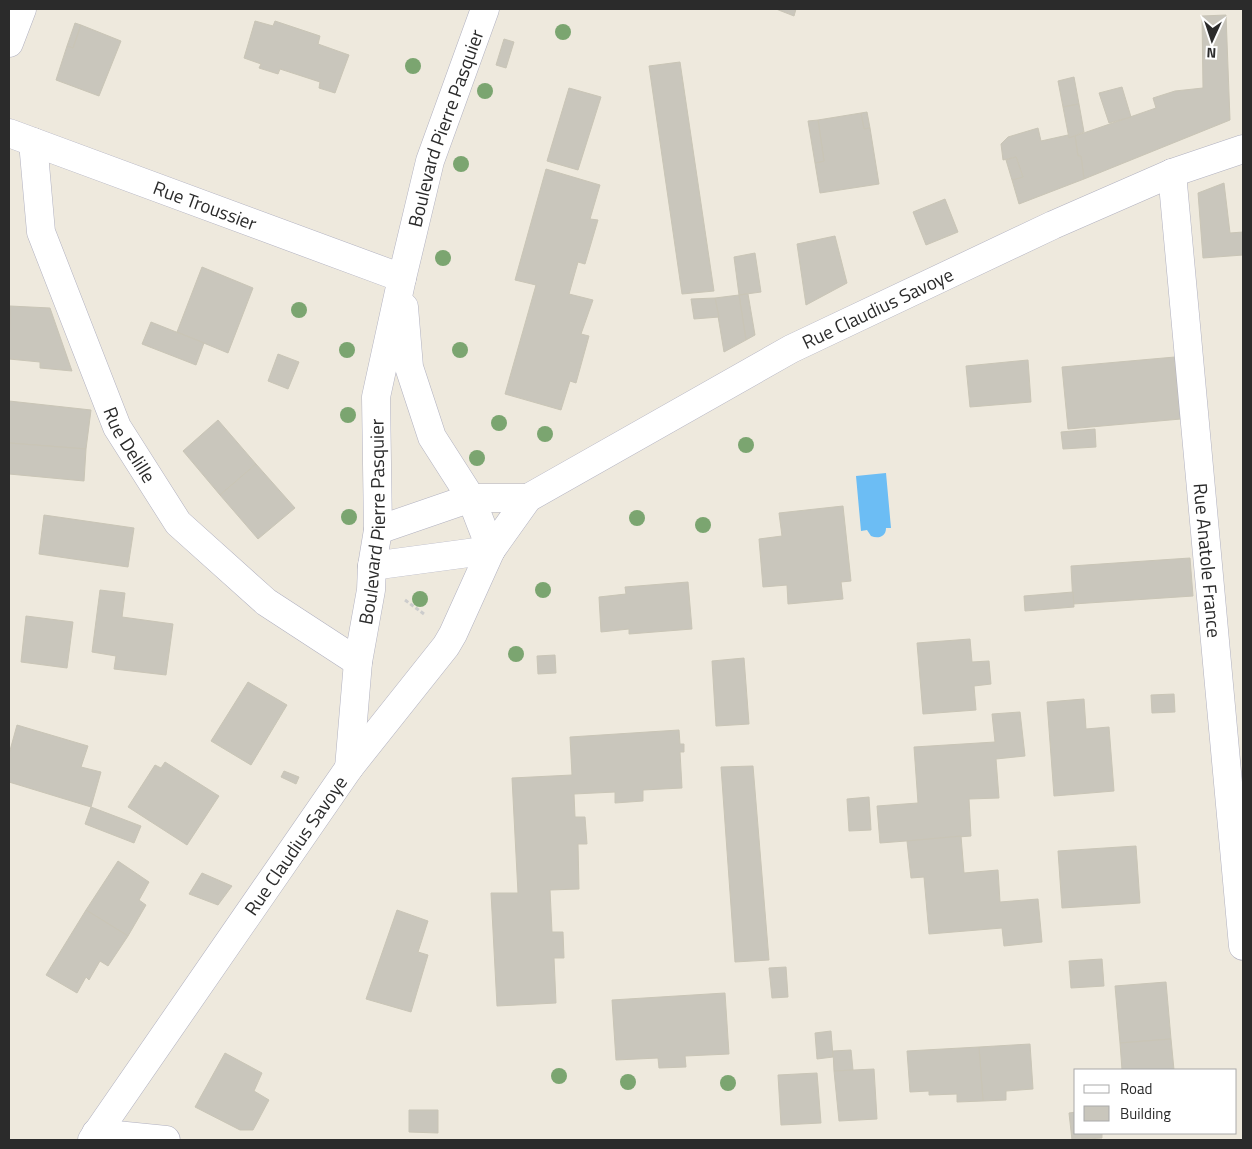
<svg xmlns="http://www.w3.org/2000/svg" width="1252" height="1149" font-family="'Titillium Web',sans-serif">
<style>
.water{fill:#6cbdf4}
.building{fill:#c9c6bc;stroke:#c9c5b6}
.lines{fill:none;stroke-linecap:round;stroke-linejoin:round}
.street-casing{stroke:#b1b1c0;stroke-width:29}
.path{stroke:#ccc;stroke-width:3;stroke-dasharray:4 2.5;stroke-linecap:butt}
.street{stroke:#fff;stroke-width:28}
.tree{fill:#7ba570}
.labels{text-anchor:middle;stroke-width:4;stroke-linejoin:round;paint-order:stroke}
.street-label{font-size:19px;fill:#2b2b2b;stroke:#fff}
</style>
<rect width="100%" height="100%" fill="#eee9dd"/>
<path class="water" d="M 886,473 L 891,528 L 886,528 C 886,537 878,539 871,536 L 867,530 L 861,531 L 856,476 Z"/>
<g class="building">
<polygon points="776,9 796,9 794,16"/>
<polygon points="1226,15 1230,120 1084,179 1081,156 1078,156 1075,136 1156,108 1153,98 1175,91 1203,88 1202,16"/>
<polygon points="255,21 273,26 275,21 320,36 318,44 349,55 335,93 319,88 320,82 280,69 278,74 259,68 261,64 244,58"/>
<polygon points="75,23 81,25 73,48 67,46"/>
<polygon points="81,25 121,41 99,96 56,80 67,46 73,48"/>
<polygon points="504,39 514,42 506,68 496,65"/>
<polygon points="680,62 714,291 682,294 649,66"/>
<polygon points="1074,77 1079,104 1063,107 1058,81"/>
<polygon points="1122,87 1131,117 1109,123 1099,93"/>
<polygon points="569,88 601,97 578,170 547,161"/>
<polygon points="1079,104 1084,132 1069,138 1063,107"/>
<polygon points="867,112 870,128 864,129 861,113"/>
<polygon points="861,113 864,129 870,128 879,184 820,193 815,163 824,161 818,120"/>
<polygon points="818,120 824,161 815,163 808,121"/>
<polygon points="1038,128 1041,141 1068,135 1069,138 1075,136 1078,156 1081,156 1084,179 1019,204 1012,180 1023,177 1016,157 1003,160 1001,144 1008,137"/>
<polygon points="1016,157 1023,177 1012,180 1006,160"/>
<polygon points="546,169 600,185 590,219 598,220 585,264 578,262 569,294 593,300 581,334 589,336 576,383 570,381 561,410 505,394 536,285 515,280"/>
<polygon points="1224,183 1230,233 1243,232 1243,255 1203,258 1198,193"/>
<polygon points="945,199 958,232 926,245 913,212"/>
<polygon points="835,236 847,283 806,305 797,244"/>
<polygon points="755,253 761,292 739,295 734,257"/>
<polygon points="202,267 253,288 228,353 177,332"/>
<polygon points="748,294 755,335 746,340 739,295"/>
<polygon points="739,295 746,340 724,352 715,298"/>
<polygon points="715,298 719,317 694,319 691,299"/>
<polygon points="10,306 50,308 72,371 40,368 40,362 9,359"/>
<polygon points="151,322 204,343 196,365 142,344"/>
<polygon points="278,354 299,362 288,389 268,381"/>
<polygon points="1175,357 1181,419 1068,429 1062,367"/>
<polygon points="1028,360 1031,402 970,407 966,366"/>
<polygon points="9,401 91,410 86,449 9,443"/>
<polygon points="218,420 256,464 220,495 183,451"/>
<polygon points="1095,429 1096,447 1063,449 1061,432"/>
<polygon points="9,443 86,449 84,481 9,474"/>
<polygon points="256,464 295,508 258,539 220,495"/>
<polygon points="843,506 851,581 841,582 843,599 788,604 787,585 763,587 759,539 782,536 779,513"/>
<polygon points="44,515 134,528 128,567 39,554"/>
<polygon points="1190,558 1193,596 1073,604 1071,566"/>
<polygon points="688,582 692,629 629,634 629,629 601,632 599,597 626,594 625,587"/>
<polygon points="100,590 125,593 122,617 173,624 166,675 114,669 116,656 92,652"/>
<polygon points="1073,592 1074,607 1025,611 1024,596"/>
<polygon points="26,616 73,622 67,668 21,662"/>
<polygon points="970,639 972,662 989,661 991,684 974,686 976,710 923,714 917,643"/>
<polygon points="555,655 556,673 538,674 537,656"/>
<polygon points="744,658 749,724 716,726 712,661"/>
<polygon points="248,682 287,705 251,765 211,741"/>
<polygon points="1174,694 1175,712 1152,713 1151,695"/>
<polygon points="1084,699 1086,729 1109,727 1114,791 1054,796 1047,702"/>
<polygon points="1020,712 1025,756 996,759 999,798 969,799 971,836 880,843 877,806 918,803 914,747 995,742 992,714"/>
<polygon points="17,725 88,746 81,767 101,772 91,807 9,782 9,754"/>
<polygon points="679,730 680,744 684,744 684,752 680,752 682,788 643,790 643,801 615,803 615,792 574,794 575,817 585,817 587,844 578,844 579,889 550,890 552,932 563,932 564,958 554,958 556,1003 497,1006 491,893 518,893 512,778 572,775 570,737"/>
<polygon points="165,762 219,796 187,845 128,807 155,765 161,768"/>
<polygon points="753,766 769,960 735,962 721,767"/>
<polygon points="284,771 299,777 296,784 281,777"/>
<polygon points="869,797 871,830 849,831 847,799"/>
<polygon points="91,807 141,826 134,843 85,824"/>
<polygon points="961,836 964,873 998,870 1000,902 1038,899 1042,942 1004,946 1002,928 929,934 924,877 911,878 907,841"/>
<polygon points="1136,846 1140,903 1062,908 1058,851"/>
<polygon points="118,861 149,882 139,900 146,905 128,936 86,910"/>
<polygon points="202,873 232,886 218,905 189,894"/>
<polygon points="86,910 128,936 108,966 100,961 89,980 86,977 77,993 46,975"/>
<polygon points="397,910 428,921 418,952 428,955 411,1012 366,999"/>
<polygon points="1102,959 1104,986 1071,988 1069,961"/>
<polygon points="786,967 788,997 772,998 769,968"/>
<polygon points="1166,982 1171,1039 1120,1043 1115,986"/>
<polygon points="725,993 729,1054 685,1056 686,1067 659,1068 658,1058 616,1060 612,1000"/>
<polygon points="831,1031 833,1057 817,1059 815,1033"/>
<polygon points="1171,1039 1174,1070 1122,1070 1120,1043"/>
<polygon points="1030,1044 1033,1089 1006,1091 1006,1100 983,1101 979,1047"/>
<polygon points="979,1047 983,1101 957,1102 957,1094 929,1095 929,1091 910,1092 907,1051"/>
<polygon points="851,1050 853,1070 834,1071 833,1051"/>
<polygon points="225,1053 262,1073 254,1091 269,1100 253,1130 240,1130 195,1107"/>
<polygon points="874,1069 877,1119 839,1121 834,1071"/>
<polygon points="817,1073 821,1123 781,1125 778,1075"/>
<polygon points="409,1110 438,1110 438,1133 409,1132"/>
<polygon points="1076,1112 1076,1133 1102,1133 1102,1138 1072,1140 1069,1113"/>
</g>
<g class="lines">
<g class="street-casing">
<g id="street">
<polyline points="9,43 22,9"/>
<path id="s1" d="M 9,133 L 402,278"/>
<path id="s2" d="M 33,142 L 41,232 L 117,427 L 178,523 L 266,602 L 358,662"/>
<path id="s3" d="M 1172,173 L 1243,946"/>
<polyline points="404,307 409,367 432,437 471,498 491,550"/>
<polyline points="378,530 471,498 528,498"/>
<polyline points="372,566 491,550"/>
<path id="s4" d="M 349,768 L 358,662 L 371,590 L 372,566 L 378,530 L 376,397 L 402,278 L 430,161 L 485,9"/>
<polyline points="96,1133 166,1140"/>
<path id="s5" d="M 92,1140 L 349,768 L 446,646 L 453,634 L 491,550 L 528,498 L 791,349 L 1053,225 L 1172,173 L 1243,149"/>
</g>
</g>
<polyline class="path" points="405,600 424,614"/>
<use href="#street" class="street"/>
</g>
<g class="tree">
<circle cx="563" cy="32" r="8"/>
<circle cx="413" cy="66" r="8"/>
<circle cx="485" cy="91" r="8"/>
<circle cx="461" cy="164" r="8"/>
<circle cx="443" cy="258" r="8"/>
<circle cx="299" cy="310" r="8"/>
<circle cx="347" cy="350" r="8"/>
<circle cx="460" cy="350" r="8"/>
<circle cx="348" cy="415" r="8"/>
<circle cx="499" cy="423" r="8"/>
<circle cx="545" cy="434" r="8"/>
<circle cx="746" cy="445" r="8"/>
<circle cx="477" cy="458" r="8"/>
<circle cx="349" cy="517" r="8"/>
<circle cx="637" cy="518" r="8"/>
<circle cx="703" cy="525" r="8"/>
<circle cx="543" cy="590" r="8"/>
<circle cx="420" cy="599" r="8"/>
<circle cx="516" cy="654" r="8"/>
<circle cx="559" cy="1076" r="8"/>
<circle cx="628" cy="1082" r="8"/>
<circle cx="728" cy="1083" r="8"/>
</g>
<g class="labels">
<g class="street-label">
<text dy="7" stroke="none"><textPath href="#s4" startOffset="651">Boulevard Pierre Pasquier</textPath></text>
<text dy="7" stroke="none"><textPath href="#s1" startOffset="209">Rue Troussier</textPath></text>
<text dy="7" stroke="none"><textPath href="#s5" startOffset="1176">Rue Claudius Savoye</textPath></text>
<text dy="7" stroke="none"><textPath href="#s2" startOffset="321">Rue Delille</textPath></text>
<text dy="7" stroke="none"><textPath href="#s4" startOffset="248">Boulevard Pierre Pasquier</textPath></text>
<text dy="7" stroke="none"><textPath href="#s3" startOffset="389">Rue Anatole France</textPath></text>
<text dy="7" stroke="none"><textPath href="#s5" startOffset="358">Rue Claudius Savoye</textPath></text>
</g>
</g>
<rect width="1252" height="1149" fill="none" stroke="#2b2b2b" stroke-width="20"/>
<rect x="1074" y="1069" width="162" height="65" fill="#ffffff" stroke="#aaaaaa"/>
<rect x="1084" y="1085" width="25" height="8" fill="#ffffff" stroke="#aaaaaa"/>
<text x="1120" y="1094" font-size="15" fill="#2b2b2b">Road</text>
<rect x="1084" y="1106" width="25" height="15" fill="#c9c6bc" stroke="#aaaaaa"/>
<text x="1120" y="1119" font-size="15" fill="#2b2b2b">Building</text>
<g transform="translate(1212 40) rotate(183)" stroke="#ffffff" stroke-width="4" paint-order="stroke">
<path d="M0-4L9 19L0 12L-9 19Z" fill="#2b2b2b"/>
<text y="-8" font-size="14" font-weight="bold" text-anchor="middle" fill="#2b2b2b">N</text>
</g>
</svg>
